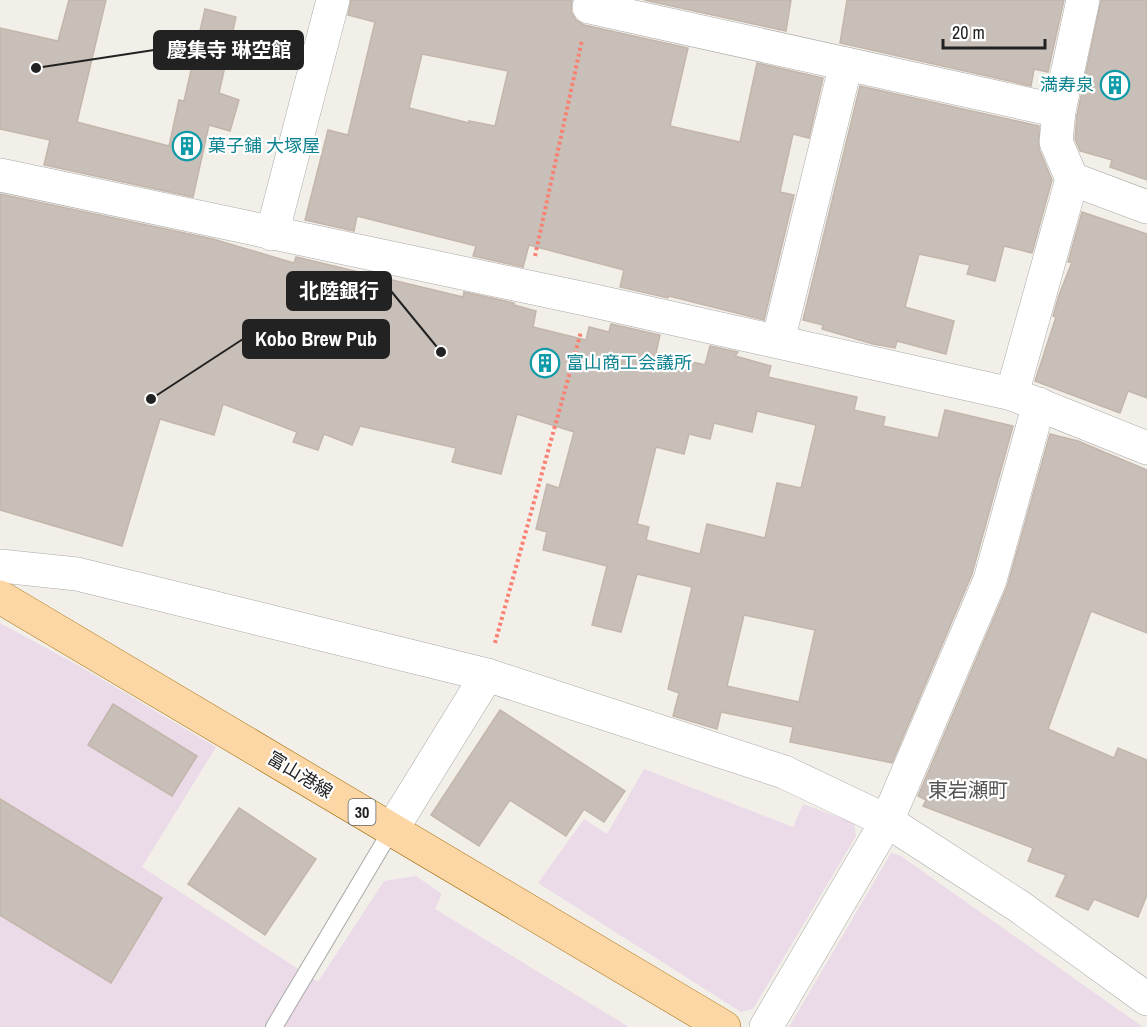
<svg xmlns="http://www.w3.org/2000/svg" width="1147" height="1027" font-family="'Archivo Narrow','Noto Sans JP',sans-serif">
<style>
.industrial{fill:#ebdbe8}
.building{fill:#c7bfb8;stroke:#c4b6ab;stroke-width:1.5;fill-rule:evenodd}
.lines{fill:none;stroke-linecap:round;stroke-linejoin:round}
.lane-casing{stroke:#a9a9a9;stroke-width:18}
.street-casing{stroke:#a9a9a9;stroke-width:34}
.primary-casing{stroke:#a06b00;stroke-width:34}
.path{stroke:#fa8072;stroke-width:4;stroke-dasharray:3 3;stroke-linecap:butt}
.lane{stroke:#fff;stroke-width:16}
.street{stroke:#fff;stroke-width:33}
.primary{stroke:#fcd6a4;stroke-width:33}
.labels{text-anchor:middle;stroke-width:4.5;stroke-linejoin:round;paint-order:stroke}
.shield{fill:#fff;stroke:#646464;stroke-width:1.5}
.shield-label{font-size:16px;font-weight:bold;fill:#222}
.culture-label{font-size:18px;fill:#0d838f;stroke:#fff;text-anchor:start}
.street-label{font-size:18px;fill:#222;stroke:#fff}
.neighbourhood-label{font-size:20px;fill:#555;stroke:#fff}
.leader{fill:none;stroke:#222;stroke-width:2}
.callout-dot{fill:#222;stroke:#fff;stroke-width:2}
.callout{fill:#222;stroke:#222;stroke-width:2}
.callout-label{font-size:20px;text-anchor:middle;font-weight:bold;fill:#fff}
</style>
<rect width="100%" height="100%" fill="#f2efe9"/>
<g class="industrial">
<polygon points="0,623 83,668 216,747 142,867 318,982 384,881 416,876 442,894 435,909 629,1027 0,1027"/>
<polygon points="644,769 793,827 803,804 854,823 856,836 753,1009 741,1012 538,883 584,819 607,834"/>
<polygon points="891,853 901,856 1143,1027 789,1027"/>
</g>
<g class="building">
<polygon points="69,0 106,0 77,122 169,146 179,100 184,101 205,9 236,17 219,93 239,100 230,131 209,125 193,197 44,165 50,140 0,129 0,28 58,41"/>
<path d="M 351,0 L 572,0 L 571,12 L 576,20 L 584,25 L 688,48 L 670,126 L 740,142 L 757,63 L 823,78 L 809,138 L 793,134 L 780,192 L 794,195 L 764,320 L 669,296 L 668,298 L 620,287 L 624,270 L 529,245 L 523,267 L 473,256 L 476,246 L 357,216 L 354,231 L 305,220 L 328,130 L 348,135 L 375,22 L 348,15 ZM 422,54 L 508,71 L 495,126 L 469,121 L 469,123 L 409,108 Z"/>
<polygon points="644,0 791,0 786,31"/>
<polygon points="847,0 1064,0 1048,72 1034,69 1031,86 840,43"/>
<polygon points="1101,0 1147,0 1147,180 1110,167 1112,160 1080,151 1075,139 1077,115"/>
<polygon points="860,86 1039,126 1039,149 1052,180 1032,253 1004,246 995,281 967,274 970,265 919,254 905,307 954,321 946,354 897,341 895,348 873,344 822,329 823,325 803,320"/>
<path d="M 0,194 L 213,239 L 294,263 L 296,257 L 463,297 L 464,292 L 514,303 L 514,305 L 536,311 L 533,327 L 586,340 L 589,327 L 609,332 L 611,324 L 660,335 L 656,353 L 705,365 L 710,346 L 738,352 L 735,356 L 771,366 L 768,377 L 857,397 L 854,410 L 885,417 L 883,426 L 938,438 L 945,410 L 1013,426 L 972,574 L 892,763 L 790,742 L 793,727 L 721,712 L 717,729 L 673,716 L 679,693 L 668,689 L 692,587 L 637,574 L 621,632 L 592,625 L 607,566 L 543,550 L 547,532 L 536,529 L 547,484 L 559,488 L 574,432 L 517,414 L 501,474 L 452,462 L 456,448 L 360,426 L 352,445 L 324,434 L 318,450 L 293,442 L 297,432 L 223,404 L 214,435 L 160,419 L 122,546 L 0,510 ZM 757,411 L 816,425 L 801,488 L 777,483 L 765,538 L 707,524 L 700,554 L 646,540 L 649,527 L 637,524 L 656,447 L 684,454 L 689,434 L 710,439 L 714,423 L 752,432 ZM 744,615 L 815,630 L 799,702 L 727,686 Z"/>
<polygon points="1082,212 1147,234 1147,398 1128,391 1120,413 1035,381 1056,317 1053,316 1059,295 1072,262 1068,262"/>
<polygon points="1050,434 1078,441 1147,470 1147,633 1091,611 1048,729 1114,758 1118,748 1147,760 1147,895 1138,917 1094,899 1088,910 1056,896 1066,875 1028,861 1033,848 923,806 926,800 918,796 1007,587"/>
<polygon points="113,704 197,756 172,796 88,745"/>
<polygon points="500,710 625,791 604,822 584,809 566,836 510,800 479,846 431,815"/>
<polygon points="0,799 162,898 111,983 0,915"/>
<polygon points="239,808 316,859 265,935 188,884"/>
</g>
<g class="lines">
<g class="lane-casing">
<polyline id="lane" points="274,1027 392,829"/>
</g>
<g class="street-casing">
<g id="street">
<polyline points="591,0 589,7 1059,111"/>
<polyline points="0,175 590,300 1012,394 1147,448"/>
<polyline points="1072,179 1147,207"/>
<polyline points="272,234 333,0"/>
<polyline points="778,341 846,64"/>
<polyline points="1012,394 1072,179 1056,142 1059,111 1083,0"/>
<polyline points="0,566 77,574 487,675 784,772 887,821 1020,907 1147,999"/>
<polyline points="392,829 487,675"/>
<polyline points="766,1027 887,821 990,580 1039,404"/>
</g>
</g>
<g class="primary-casing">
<polyline id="primary" points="0,597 724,1027"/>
</g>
<g class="path">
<polyline points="535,256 582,40"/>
<polyline points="495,643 581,332"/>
</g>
<use href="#lane" class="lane"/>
<use href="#street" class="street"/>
<use href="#primary" class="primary"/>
</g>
<defs>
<g id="building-ring" transform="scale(1.5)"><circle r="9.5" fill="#fff" stroke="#0f9aa8" stroke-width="1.5"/><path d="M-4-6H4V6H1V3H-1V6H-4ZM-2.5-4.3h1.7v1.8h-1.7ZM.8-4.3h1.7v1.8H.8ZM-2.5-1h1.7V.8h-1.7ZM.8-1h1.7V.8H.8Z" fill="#0f9aa8"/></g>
</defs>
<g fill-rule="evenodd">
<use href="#building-ring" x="1115" y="85"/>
<use href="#building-ring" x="187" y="146"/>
<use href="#building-ring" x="545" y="363"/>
</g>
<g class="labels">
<rect class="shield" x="348.5" y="799" width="27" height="26" rx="4.5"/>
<g class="shield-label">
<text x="362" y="818">30</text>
</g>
<g class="culture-label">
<text x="1094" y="91" text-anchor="end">満寿泉</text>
<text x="208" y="152">菓子鋪 大塚屋</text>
<text x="566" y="369">富山商工会議所</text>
</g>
<g class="street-label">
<text transform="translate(300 775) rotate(31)" y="6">富山港線</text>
</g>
<g class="neighbourhood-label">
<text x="968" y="797">東岩瀬町</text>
</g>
</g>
<path class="leader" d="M36 68L154 50M441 352L391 291M151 399L243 339"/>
<g class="callout-dot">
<circle cx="36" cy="68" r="6"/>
<circle cx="441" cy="352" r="6"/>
<circle cx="151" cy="399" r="6"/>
</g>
<g class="callout">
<rect x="154" y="31" width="149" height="38" rx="6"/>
<rect x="287" y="272" width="104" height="38" rx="6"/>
<rect x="243" y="320" width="146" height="38" rx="6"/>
</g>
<g class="callout-label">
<text x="229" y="57">慶集寺 琳空館</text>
<text x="339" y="298">北陸銀行</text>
<text x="316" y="346">Kobo Brew Pub</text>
</g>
<path d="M943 39v9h102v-9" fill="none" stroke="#222222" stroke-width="3"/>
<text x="952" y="39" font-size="18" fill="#222222" stroke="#ffffff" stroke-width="4.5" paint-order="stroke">20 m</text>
</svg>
